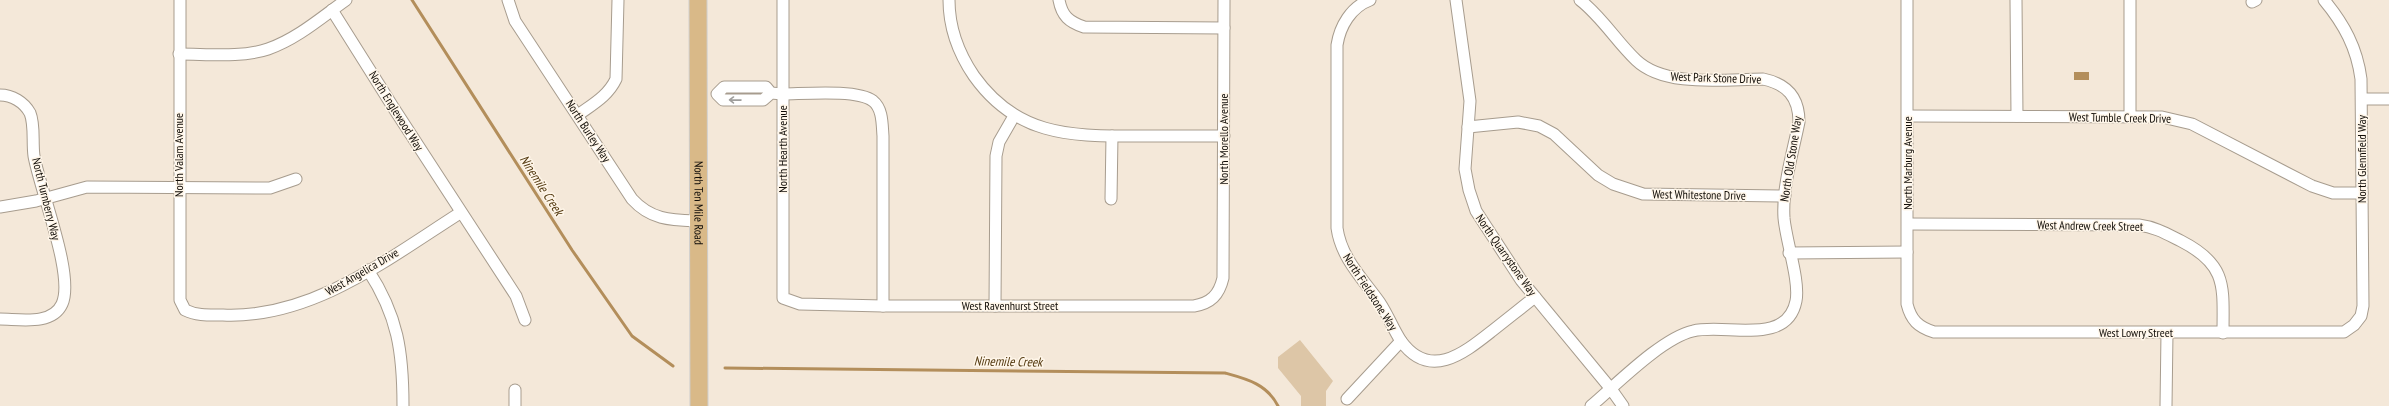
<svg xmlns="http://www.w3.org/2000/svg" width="2389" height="406" font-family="'PT Sans Narrow',sans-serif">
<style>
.green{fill:#ddc6a7}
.water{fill:#b38e5b}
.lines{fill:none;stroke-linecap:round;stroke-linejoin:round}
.stream{stroke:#b38e5b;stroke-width:3}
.street-casing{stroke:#a79c8e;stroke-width:13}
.primary-casing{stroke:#cfcecd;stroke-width:19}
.street{stroke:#fff;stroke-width:11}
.primary{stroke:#d9b988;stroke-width:17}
.oneway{stroke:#9f9e9c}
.labels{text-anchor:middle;stroke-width:3;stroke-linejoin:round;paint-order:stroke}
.street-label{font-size:12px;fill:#100c07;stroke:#fff6e9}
.water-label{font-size:13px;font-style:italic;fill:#553b12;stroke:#fff6e9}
</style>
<rect width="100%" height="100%" fill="#f4e8d9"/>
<polygon class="green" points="1300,340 1333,381 1326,391 1326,406 1301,406 1301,396 1278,368 1278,357"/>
<rect class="water" x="2074" y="72" width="15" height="8"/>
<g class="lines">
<g class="stream">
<polyline points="412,0 572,250 632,336 673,366"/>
<path d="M 725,368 L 1225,373 C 1247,379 1267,384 1278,406"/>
</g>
<g class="street-casing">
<g id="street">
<path d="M 180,0 L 180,300 L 185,310 C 197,316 210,315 223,315 C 312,319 389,258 460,213"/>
<path d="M 508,0 L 515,21 L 632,199 C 651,220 671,220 698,221"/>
<path d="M 783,0 L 783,298 L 800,304 L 883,306 L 1194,306 C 1211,303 1219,295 1223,278 L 1224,0"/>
<path d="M 949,0 C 949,27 959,54 974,76 C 1016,135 1068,136 1133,136 C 1163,136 1194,136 1224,136"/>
<path d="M 1059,0 C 1062,16 1069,22 1084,27 L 1224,28"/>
<path d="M 1370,0 C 1351,7 1340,26 1337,45 L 1337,228 C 1341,258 1363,279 1380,303 C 1388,315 1393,329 1401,341 C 1430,381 1464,353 1492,331 C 1506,320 1521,308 1535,297"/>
<polyline points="1456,0 1470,101 1465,169 1469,190 1476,211 1521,280 1611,389 1623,406"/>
<path d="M 1580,0 C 1602,17 1616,41 1636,60 C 1665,88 1725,79 1763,79 C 1787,84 1799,97 1799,122 C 1793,152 1782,187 1784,218 C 1786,241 1800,281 1796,301 C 1787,347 1725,323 1693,331 C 1662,338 1617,384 1591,406"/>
<path d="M 1907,0 L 1907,304 C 1911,320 1918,327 1934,332 L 2344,332 L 2354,325 L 2361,316 L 2363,306 L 2361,79 C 2357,48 2344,24 2324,0"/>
<polyline points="2016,0 2017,116"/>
<polyline points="2130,0 2130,117"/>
<polyline points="2252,2 2256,0"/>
<polyline points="332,10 393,107 516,296 525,320"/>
<path d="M 179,54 C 208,54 241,58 268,49 C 297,39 322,17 346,0"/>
<path d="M 771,93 L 763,100 L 723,100 L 717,94 L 724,87 L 766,87 L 771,93 L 783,94 C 803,94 857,89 873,101 C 883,109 882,125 883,136 L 883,306"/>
<path d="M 0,95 C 12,95 24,102 30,113 C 35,125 32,142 34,156 C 40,190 75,276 62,304 C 52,326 19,319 0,319"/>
<polyline points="2362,99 2389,99"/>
<path d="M 578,115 C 593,104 608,96 616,79 L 618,0"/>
<polyline points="1908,116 2162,117 2192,124 2312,186 2333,193 2362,193"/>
<polyline points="1468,127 1518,122 1539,126 1554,134 1598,175 1613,184 1643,194 1785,196"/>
<polyline points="1111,199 1112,136"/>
<polyline points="0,207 36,201 87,187 270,188 296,179"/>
<path d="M 1908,224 L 2139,225 C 2155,227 2167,234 2181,241 C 2228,265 2223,287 2223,333"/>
<polyline points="1789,253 1907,252"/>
<path d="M 368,270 C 398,316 403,352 403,406"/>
<polyline points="995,306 996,156 999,142 1014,116"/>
<polyline points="1347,399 1401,341"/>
<polyline points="515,406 515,390"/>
<polyline points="2166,406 2167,333"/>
</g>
</g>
<g class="primary-casing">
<g id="primary">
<path id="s1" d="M 698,0 L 699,406"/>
</g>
</g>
<use href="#street" class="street"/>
<use href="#primary" class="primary"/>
</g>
<defs><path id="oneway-shaft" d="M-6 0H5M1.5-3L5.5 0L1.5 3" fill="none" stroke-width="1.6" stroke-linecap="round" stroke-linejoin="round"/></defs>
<use class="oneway" href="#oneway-shaft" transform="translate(735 100) rotate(-179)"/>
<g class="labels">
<g class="street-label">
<text transform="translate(1716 78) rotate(2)" y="4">West Park Stone Drive</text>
<text transform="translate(396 111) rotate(58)" y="4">North Englewood Way</text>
<text transform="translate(2120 118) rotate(1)" y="4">West Tumble Creek Drive</text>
<text transform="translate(588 131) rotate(57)" y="4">North Burley Way</text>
<text transform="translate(1224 139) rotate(-90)" y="4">North Morello Avenue</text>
<text transform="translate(783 149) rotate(-90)" y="4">North Hearth Avenue</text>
<text transform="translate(179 155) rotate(-90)" y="4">North Valam Avenue</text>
<text transform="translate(1791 159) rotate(-81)" y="4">North Old Stone Way</text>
<text transform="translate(2362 159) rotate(-90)" y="4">North Glennfield Way</text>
<text transform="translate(1908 163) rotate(-90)" y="4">North Marburg Avenue</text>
<text transform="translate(1699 195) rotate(1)" y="4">West Whitestone Drive</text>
<text transform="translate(46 199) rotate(76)" y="4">North Turnberry Way</text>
<text dy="4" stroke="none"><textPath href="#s1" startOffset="203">North Ten Mile Road</textPath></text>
<text transform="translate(2090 226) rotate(1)" y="4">West Andrew Creek Street</text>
<text transform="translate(1506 255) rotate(55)" y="4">North Quarrystone Way</text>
<text transform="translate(362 272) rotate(-30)" y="4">West Angelica Drive</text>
<text transform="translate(1370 292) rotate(57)" y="4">North Fieldstone Way</text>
<text x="1010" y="310">West Ravenhurst Street</text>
<text x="2136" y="337">West Lowry Street</text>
</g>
<g class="water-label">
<text transform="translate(542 185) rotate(57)" y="5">Ninemile Creek</text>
<text transform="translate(1008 361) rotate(1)" y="5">Ninemile Creek</text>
</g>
</g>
</svg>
